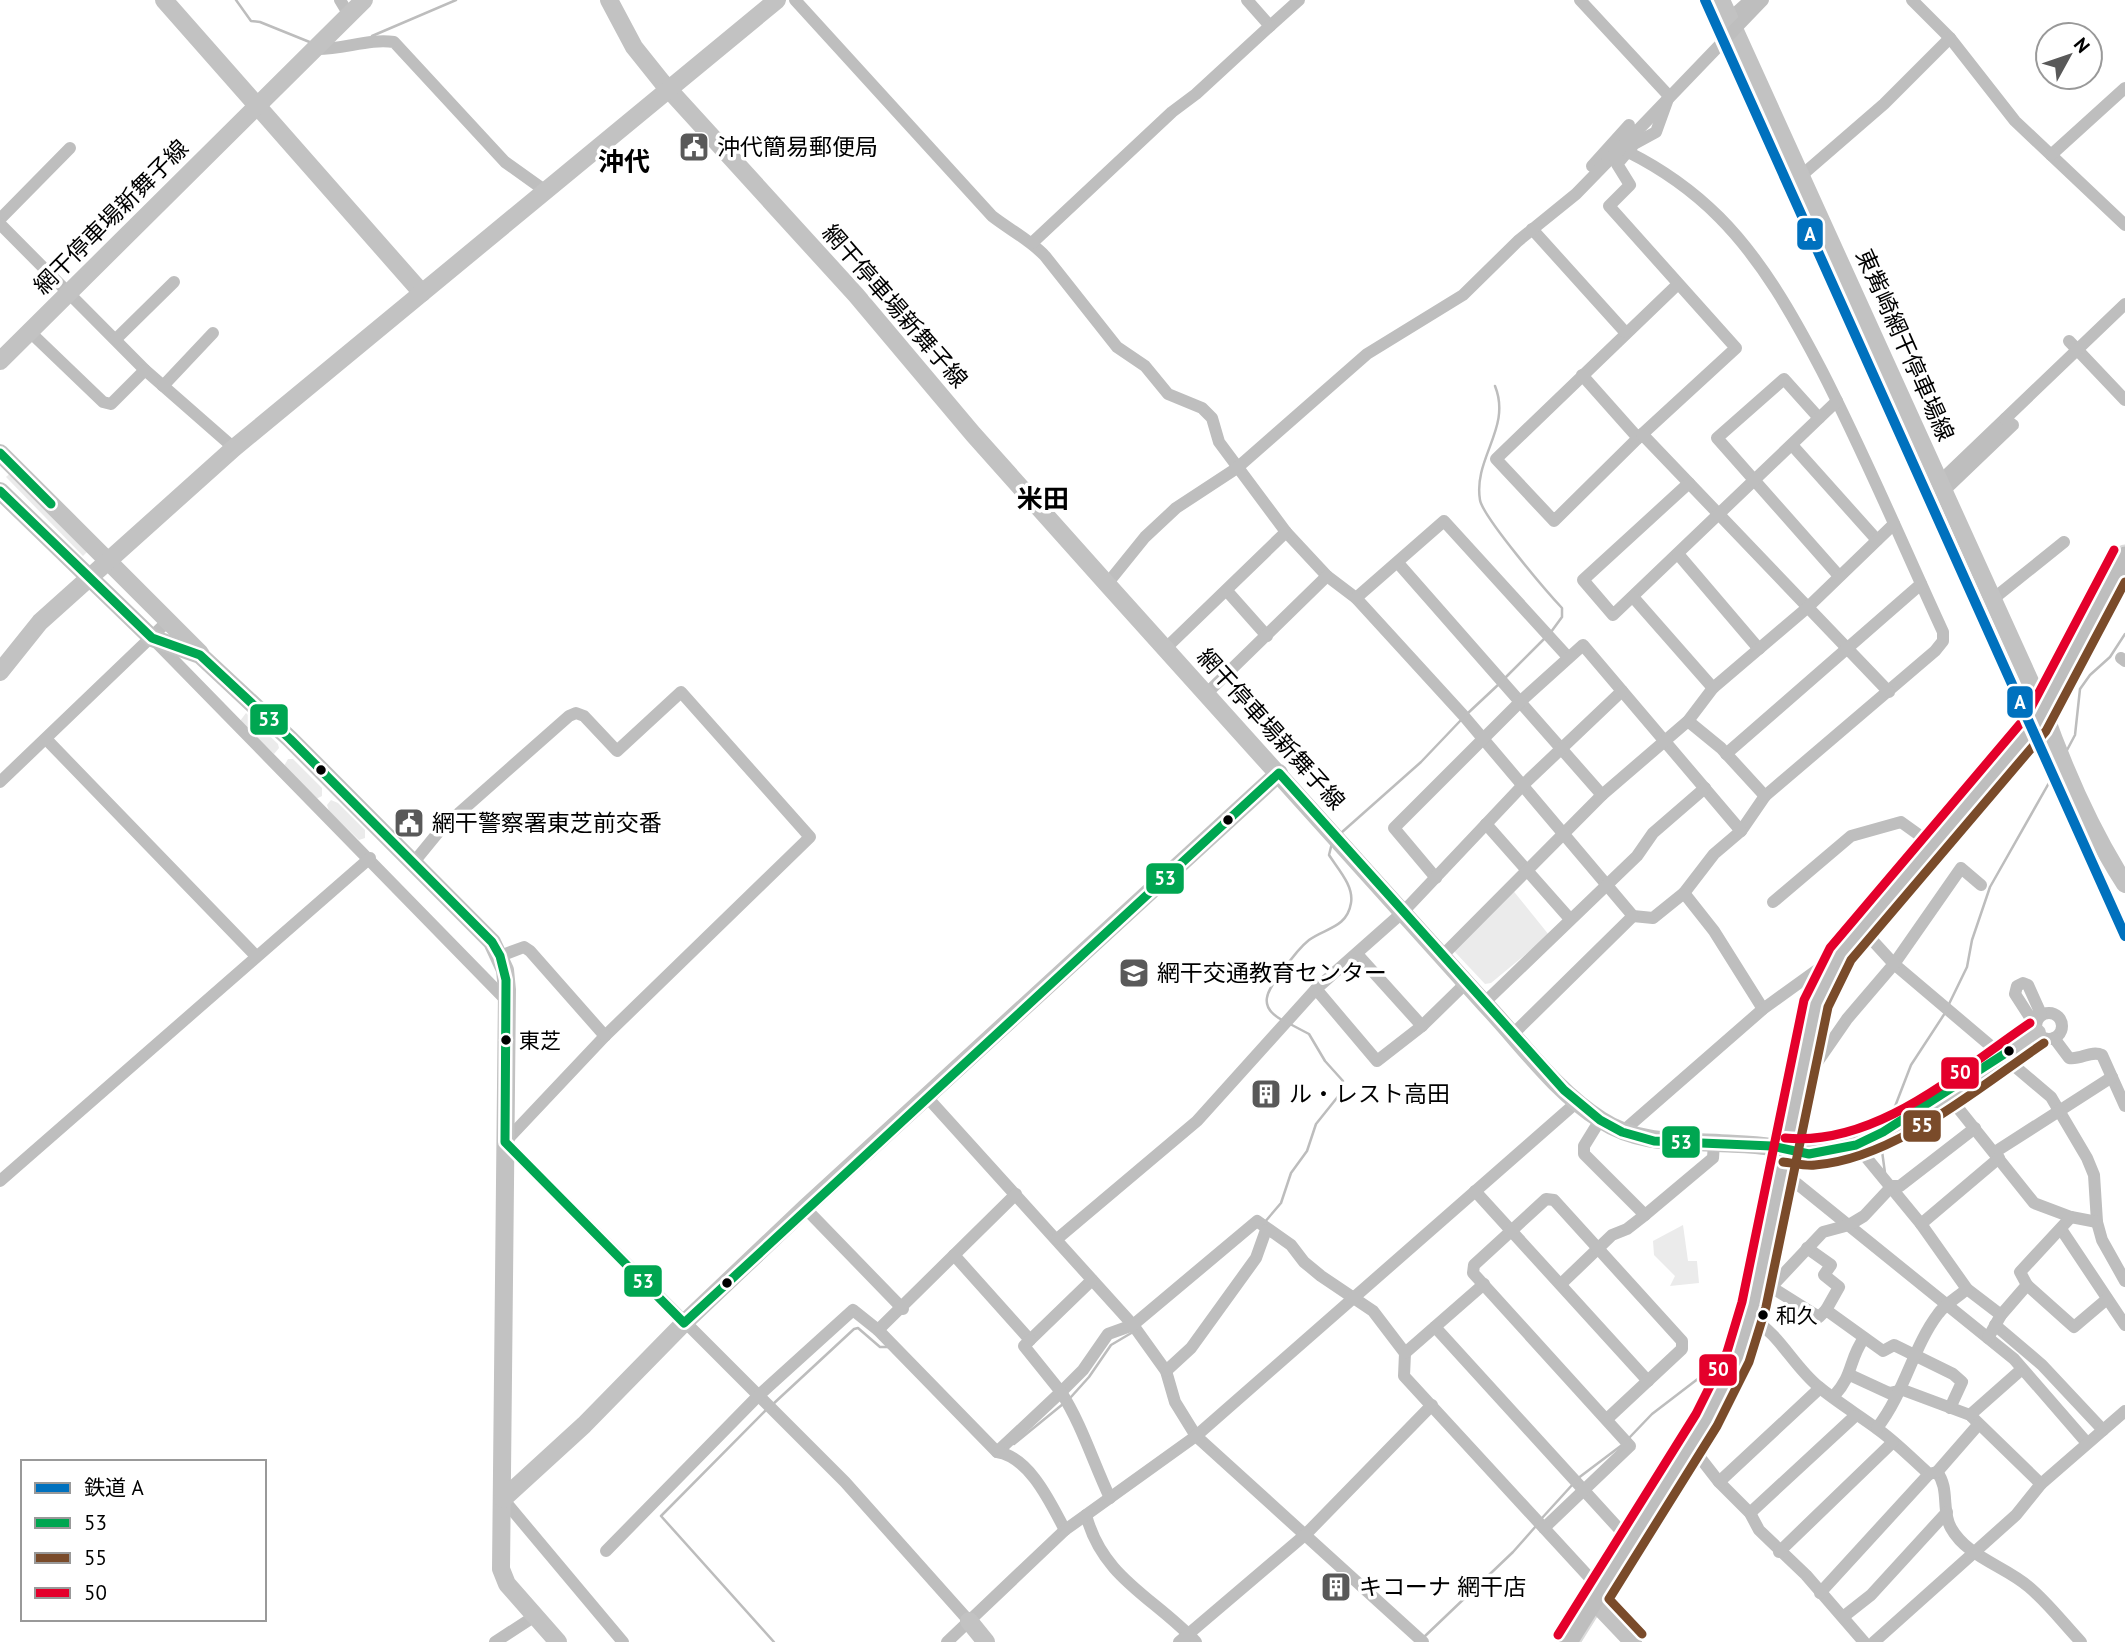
<svg xmlns="http://www.w3.org/2000/svg" width="2125" height="1642" font-family="'PT Sans','Noto Sans JP',sans-serif">
<style>
.green{fill:#ebebeb}
.lines{fill:none;stroke-linecap:round;stroke-linejoin:round}
.stream{stroke:#bdbdbd;stroke-width:2.5}
.primary-casing{stroke:#dbdbdb;stroke-width:23}
.street{stroke:#bebebe;stroke-width:12}
.secondary{stroke:#c2c2c2;stroke-width:18}
.primary{stroke:#bebebe;stroke-width:19}
.street-bridge{stroke:#bebebe;stroke-width:12}
.bus-1-casing{stroke:#fff;stroke-width:14}
.bus-2-casing{stroke:#fff;stroke-width:14}
.bus-3-casing{stroke:#fff;stroke-width:14}
.bus-1{stroke:#00a651;stroke-width:9}
.bus-2{stroke:#7a4b2a;stroke-width:9}
.bus-3{stroke:#e4002b;stroke-width:9}
.rail-1-casing{stroke:#fff;stroke-width:16}
.rail-1{stroke:#0071be;stroke-width:10}
.bus-dot{fill:#000;stroke:#fff;stroke-width:2.5}
.labels{text-anchor:middle;stroke-width:7;stroke-linejoin:round;paint-order:stroke}
.bus-label{font-size:21px;fill:#000;stroke:#fff;text-anchor:start}
.poi-label{font-size:23px;fill:#000;stroke:#fff;text-anchor:start}
.street-label{font-size:23px;fill:#000;stroke:#fff}
.quarter-label{font-size:26px;font-weight:bold;fill:#000;stroke:#fff}
.line-badge{stroke:#fff;stroke-width:2.5}
.badge-label{font-size:19px;text-anchor:middle;font-weight:bold;fill:#fff}
</style>
<rect width="100%" height="100%" fill="#fff"/>
<g class="green">
<polygon points="17,467 93,546 83,556 6,477"/>
<polygon points="246,713 278,744 279,748 274,754 240,721"/>
<polygon points="288,759 293,759 322,788 322,796 316,799 284,766"/>
<polygon points="331,800 338,803 365,830 365,838 359,840 329,811 327,805"/>
<polygon points="1511,888 1549,935 1491,983 1485,984 1454,951"/>
<polygon points="1683,1225 1688,1261 1697,1261 1699,1283 1670,1286 1675,1276 1654,1255 1653,1241"/>
</g>
<g class="lines">
<g class="stream">
<polyline points="236,0 251,21 260,22 312,43"/>
<polyline points="372,36 456,0"/>
<path d="M 1495,386 C 1512,428 1473,458 1480,500 C 1483,517 1547,592 1562,608 L 1562,617 L 1551,632"/>
<polyline points="1504,679 1546,637"/>
<polyline points="1468,713 1499,684"/>
<polyline points="2066,752 2075,735 2080,689 2090,675 2110,657 2125,634"/>
<polyline points="1341,833 1421,762 1461,720"/>
<polyline points="1949,1004 1967,967 1972,940 1990,887 2058,767"/>
<path d="M 1284,1021 C 1254,1006 1269,989 1284,969 C 1291,959 1299,948 1309,940 C 1325,928 1347,928 1351,903 C 1354,886 1338,869 1329,855 L 1332,843"/>
<polyline points="1889,1122 1911,1065 1945,1013"/>
<polyline points="1885,1139 1882,1151 1885,1173"/>
<polyline points="1264,1223 1281,1203 1291,1173 1307,1151 1316,1124 1340,1094 1343,1081 1325,1061 1309,1034 1290,1024"/>
<polyline points="1071,1397 1089,1377 1111,1345 1133,1332"/>
<polyline points="772,1405 854,1329 858,1328 880,1347 889,1347"/>
<polyline points="767,1409 661,1516 774,1642"/>
<polyline points="1629,1438 1652,1414 1729,1355"/>
<polyline points="1014,1444 1063,1404"/>
<polyline points="1577,1479 1622,1445"/>
<polyline points="1542,1518 1573,1484"/>
<polyline points="1424,1637 1513,1552 1536,1526"/>
</g>
<g class="primary-casing">
<polyline id="primary" points="1568,1642 1707,1420 1738,1357 1754,1305 1816,1003 1841,953 2036,724 2125,556"/>
</g>
<g class="street">
<polyline points="340,0 349,15"/>
<path d="M 795,0 L 992,216 C 1010,230 1030,240 1045,256 L 1117,347 L 1145,366 L 1168,394 L 1202,408 L 1212,418 L 1219,442 L 1286,532 L 1327,576 L 1356,598 L 1463,715 L 1633,916 L 1653,918 L 1684,893 L 1714,931 L 1763,1009"/>
<polyline points="1247,0 1270,26 1299,0"/>
<polyline points="1580,0 1669,96 1656,132 1634,144 1617,164 1630,185 1609,206 1736,348 1638,438 1554,521 1496,459 1678,284"/>
<polyline points="1912,0 1950,38 2015,121 2125,225"/>
<polyline points="1730,18 1750,0"/>
<path d="M 315,49 C 342,50 369,38 394,42 L 505,162 L 547,192"/>
<path d="M 1628,152 C 1662,169 1692,190 1719,217 C 1762,260 1794,317 1822,371 C 1866,457 1903,545 1943,632 L 1943,641 L 1935,651 L 1765,796 L 1741,831"/>
<polyline points="2051,155 2125,88"/>
<polyline points="1592,166 1629,125"/>
<polyline points="1802,175 1884,104 1950,38"/>
<polyline points="0,219 70,148"/>
<polyline points="0,224 145,370 234,448"/>
<polyline points="1532,229 1625,332"/>
<polyline points="1032,243 1172,112 1196,94 1270,26"/>
<polyline points="30,332 103,402 111,404 145,370"/>
<polyline points="116,339 174,282"/>
<polyline points="2069,341 2125,400"/>
<polyline points="1582,375 1638,438"/>
<polyline points="163,386 213,333"/>
<polyline points="1819,418 1784,379 1717,438 1839,576"/>
<polyline points="1642,434 1889,692"/>
<polyline points="1792,445 1877,540"/>
<polyline points="1939,482 2125,304"/>
<polyline points="1689,483 1583,580 1613,615 1837,401"/>
<polyline points="1943,492 2013,425 2005,419"/>
<polyline points="1678,554 1759,649"/>
<polyline points="1398,563 1602,795"/>
<polyline points="1107,584 1145,537 1176,508 1237,468 1367,354 1463,295 1518,241 1576,194 1613,156"/>
<polyline points="1227,591 1267,636"/>
<polyline points="1633,597 1713,688"/>
<polyline points="1356,598 1444,521 1567,656"/>
<polyline points="1993,599 2064,542"/>
<polyline points="156,642 506,1000"/>
<polyline points="1166,648 1286,532"/>
<polyline points="2121,658 2125,661"/>
<polyline points="1206,694 1327,576"/>
<polyline points="1688,721 1721,748 1765,796"/>
<polyline points="47,740 256,956"/>
<polyline points="1726,754 1921,584"/>
<polyline points="0,782 169,620"/>
<polyline points="1486,824 1570,919"/>
<polyline points="414,862 441,829 569,716 576,713 584,716 617,751 681,692 810,837 605,1036 505,1142 845,1482 969,1621"/>
<polyline points="1436,878 1394,828 1522,700 1583,645 1741,831 1714,854 1684,893"/>
<polyline points="1773,902 1851,836 1901,822 1933,845"/>
<polyline points="1862,929 1894,964 2051,1097 2087,1158 2094,1175 2097,1222 2102,1240 2125,1281"/>
<polyline points="1357,954 1422,1026"/>
<polyline points="1443,955 1602,795 1688,721 1713,688 1807,608 1894,524"/>
<polyline points="500,956 524,947 530,951 605,1036"/>
<polyline points="1466,983 1422,1026 1377,1061 1316,989 1403,912 1522,786 1622,691"/>
<polyline points="1484,1003 1637,856 1653,833 1705,788"/>
<circle cx="2049" cy="1026" r="13"/>
<polyline points="2035,1025 2015,994 2017,986 2023,983 2028,985 2041,1014"/>
<polyline points="1513,1034 1633,916"/>
<path d="M 2054,1038 L 2069,1058 C 2081,1060 2091,1050 2102,1055 L 2125,1106"/>
<polyline points="1802,1084 1847,1019 1894,964 1961,868 1981,885"/>
<polyline points="1946,1093 2034,1203 2071,1217 2097,1222"/>
<polyline points="926,1096 1133,1325 1166,1371 1175,1402 1196,1436 1423,1642"/>
<polyline points="1622,1132 1763,1009 1835,957"/>
<polyline points="1856,1145 1921,1224 1967,1289 2001,1315"/>
<polyline points="1995,1152 2112,1077"/>
<polyline points="1780,1170 2014,1359 2087,1443"/>
<polyline points="0,1181 370,858"/>
<polyline points="1475,1191 1648,1381"/>
<polyline points="805,1208 903,1309"/>
<polyline points="1645,1215 1713,1158 1714,1143"/>
<polyline points="1921,1224 1999,1158"/>
<polyline points="2061,1229 2125,1325"/>
<polyline points="1057,1239 1197,1121 1316,989"/>
<polyline points="1807,1248 1831,1265 1824,1275 1839,1287 1826,1310"/>
<polyline points="954,1255 1030,1340 1092,1280"/>
<polyline points="1561,1284 1612,1235 1627,1229 1645,1215 1584,1154 1584,1146 1600,1120"/>
<polyline points="2027,1285 2074,1327 2107,1299"/>
<polyline points="1771,1287 1819,1317 1826,1310 1883,1351 1894,1345 1953,1374 1962,1382 1950,1408"/>
<polyline points="1755,1304 1823,1232 1849,1225 1864,1216 1892,1186 1900,1186 1975,1128"/>
<path d="M 1751,1318 C 1780,1334 1793,1366 1819,1387 C 1837,1402 1857,1414 1876,1428 C 1895,1441 1912,1459 1929,1474 L 1937,1472 C 1950,1489 1941,1510 1951,1528 C 1967,1557 2005,1566 2029,1587 C 2048,1603 2064,1624 2081,1642"/>
<polyline points="1995,1325 2042,1365 2103,1430"/>
<polyline points="1435,1327 1631,1542"/>
<polyline points="878,1330 1016,1194"/>
<polyline points="1988,1338 2001,1315 2027,1285 2020,1272 2071,1217"/>
<polyline points="1030,1340 1024,1346 1061,1392 1083,1370 1108,1334 1133,1325 1257,1221 1291,1245 1304,1262 1321,1276 1373,1311 1405,1353 1404,1376 1601,1590"/>
<polyline points="1405,1353 1484,1284"/>
<polyline points="1166,1371 1191,1348 1256,1258 1266,1230"/>
<polyline points="1850,1375 1889,1393 1903,1390 1970,1415 2041,1484"/>
<path d="M 1834,1396 C 1854,1374 1848,1361 1864,1338"/>
<polyline points="1970,1415 2022,1369"/>
<path d="M 1877,1428 C 1905,1392 1913,1347 1938,1314 C 1945,1304 1958,1297 1967,1289"/>
<polyline points="1691,1446 1719,1482 1750,1513 1759,1530 1806,1575 1864,1642"/>
<path d="M 997,1452 L 1061,1392 C 1082,1425 1093,1462 1110,1498"/>
<polyline points="1937,1472 1978,1425"/>
<polyline points="1719,1482 1820,1388"/>
<polyline points="503,1499 623,1642"/>
<polyline points="1750,1513 1855,1416"/>
<path d="M 1086,1515 C 1103,1579 1154,1597 1196,1642"/>
<polyline points="1544,1528 1630,1446 1473,1273 1474,1265 1546,1199 1554,1200 1682,1341 1682,1349 1607,1419"/>
<path d="M 606,1551 L 758,1396 L 853,1310 L 878,1330 L 997,1452 C 1030,1457 1051,1504 1065,1530"/>
<polyline points="1779,1552 1893,1442"/>
<polyline points="1820,1593 1929,1474"/>
<polyline points="1843,1617 1871,1595 1947,1512"/>
<polyline points="495,1642 535,1616"/>
<polyline points="947,1642 1065,1530 1196,1436 1577,1102"/>
<polyline points="1179,1642 1306,1534 1432,1405"/>
<polyline points="1874,1642 2016,1515 2041,1484 2125,1411"/>
</g>
<g class="secondary">
<polyline points="164,0 422,293"/>
<path d="M 609,0 L 634,47 L 662,82 L 856,295 L 973,434 L 1107,584 L 1484,1003 C 1521,1042 1555,1091 1601,1120 C 1638,1144 1677,1141 1719,1143 C 1736,1144 1755,1144 1772,1147 C 1785,1149 1795,1155 1809,1154 C 1884,1150 1975,1074 2037,1033"/>
<path d="M 1721,0 L 2043,710 C 2064,769 2091,831 2125,884"/>
<polyline points="0,361 364,0"/>
<polyline points="0,453 200,653"/>
<polyline points="0,491 152,638 200,655 290,739 492,942 505,970 507,990 501,1569 507,1584 558,1642"/>
<polyline points="0,672 40,622 234,448 777,0"/>
<polyline points="503,1499 584,1425 684,1323 805,1208 1279,773"/>
<polyline points="1594,1601 1633,1642"/>
<polyline points="969,1621 986,1642"/>
</g>
<use href="#primary" class="primary"/>
<polyline class="street-bridge" points="1613,156 1763,0"/>
<g class="bus-1-casing">
<g id="bus-1">
<polyline points="0,453 51,504"/>
<polyline points="0,491 152,638 200,655 290,739 492,942 500,956 506,980 505,1142 684,1323 1279,773 1564,1090 1600,1120 1622,1132 1654,1141 1772,1146 1809,1154 1856,1145 1883,1132 2009,1051"/>
</g>
</g>
<g class="bus-2-casing">
<g id="bus-2">
<path d="M 1783,1162 C 1793,1163 1804,1166 1815,1165 C 1895,1159 1979,1087 2044,1043"/>
<polyline points="1642,1634 1609,1599 1717,1426 1749,1362 1766,1307 1828,1007 1851,960 2046,731 2125,582"/>
</g>
</g>
<g class="bus-3-casing">
<g id="bus-3">
<path d="M 1785,1138 C 1877,1147 1959,1071 2030,1023"/>
<polyline points="1558,1635 1696,1414 1727,1352 1742,1302 1804,1000 1830,948 2026,717 2114,550"/>
</g>
</g>
<use href="#bus-1" class="bus-1"/>
<use href="#bus-2" class="bus-2"/>
<use href="#bus-3" class="bus-3"/>
<g class="rail-1-casing">
<polyline id="rail-1" points="1705,0 2125,936"/>
</g>
<use href="#rail-1" class="rail-1"/>
</g>
<defs>
<g id="civic-square" transform="scale(1.575)"><rect x="-9" y="-9" width="18" height="18" rx="4" fill="#595959" stroke="#fff"/><path d="M-.6-6.5H3V-4.5H.6V-3L4-1V1h2V6H-6V1h2V-1L-.6-3ZM-1.2 2.5V6h2.4V2.5Z" fill="#fff"/></g>
<g id="school-square" transform="scale(1.575)"><rect x="-9" y="-9" width="18" height="18" rx="4" fill="#595959" stroke="#fff"/><path d="M0-5L7-2L0 1L-7-2ZM-4 1L0 2.5L4 1V4Q0 6-4 4Z" fill="#fff"/></g>
<g id="building-square" transform="scale(1.575)"><rect x="-9" y="-9" width="18" height="18" rx="4" fill="#595959" stroke="#fff"/><path d="M-4-6H4V6H1V3H-1V6H-4ZM-2.5-4.3h1.7v1.8h-1.7ZM.8-4.3h1.7v1.8H.8ZM-2.5-1h1.7V.8h-1.7ZM.8-1h1.7V.8H.8Z" fill="#fff"/></g>
</defs>
<g fill-rule="evenodd">
<use href="#civic-square" x="694" y="147"/>
<use href="#civic-square" x="409" y="823"/>
<use href="#school-square" x="1134" y="973"/>
<use href="#building-square" x="1266" y="1094"/>
<use href="#building-square" x="1336" y="1587"/>
</g>
<g class="bus-dot">
<circle cx="321" cy="770" r="6"/>
<circle cx="1228" cy="820" r="6"/>
<circle cx="506" cy="1040" r="6"/>
<circle cx="2009" cy="1051" r="6"/>
<circle cx="727" cy="1283" r="6"/>
<circle cx="1763" cy="1315" r="6"/>
</g>
<g class="labels">
<g class="bus-label">
<text x="519" y="1048">東芝</text>
<text x="1776" y="1323">和久</text>
</g>
<g class="poi-label">
<text x="717" y="155">沖代簡易郵便局</text>
<text x="432" y="831">網干警察署東芝前交番</text>
<text x="1157" y="981">網干交通教育センター</text>
<text x="1289" y="1102">ル・レスト高田</text>
<text x="1359" y="1595">キコーナ 網干店</text>
</g>
<g class="street-label">
<text transform="translate(111 217) rotate(-45)" y="8">網干停車場新舞子線</text>
<text transform="translate(895 306) rotate(49)" y="8">網干停車場新舞子線</text>
<text transform="translate(1905 345) rotate(66)" y="8">東觜崎網干停車場線</text>
<text transform="translate(1271 729) rotate(48)" y="8">網干停車場新舞子線</text>
</g>
<g class="quarter-label">
<text x="624" y="171">沖代</text>
<text x="1043" y="508">米田</text>
</g>
</g>
<g class="line-badge">
<rect x="1796" y="217" width="28" height="34" rx="7" fill="#0071be"/>
<rect x="2006" y="685" width="28" height="34" rx="7" fill="#0071be"/>
<rect x="249" y="703" width="40" height="33" rx="7" fill="#00a651"/>
<rect x="1145" y="862" width="40" height="33" rx="7" fill="#00a651"/>
<rect x="1940" y="1056" width="40" height="34" rx="7" fill="#e4002b"/>
<rect x="1902" y="1109" width="40" height="34" rx="7" fill="#7a4b2a"/>
<rect x="1661" y="1125" width="40" height="34" rx="7" fill="#00a651"/>
<rect x="623" y="1264" width="40" height="34" rx="7" fill="#00a651"/>
<rect x="1698" y="1353" width="40" height="34" rx="7" fill="#e4002b"/>
</g>
<g class="badge-label">
<text x="1810" y="241">A</text>
<text x="2020" y="709">A</text>
<text x="269" y="726">53</text>
<text x="1165" y="885">53</text>
<text x="1960" y="1079">50</text>
<text x="1922" y="1132">55</text>
<text x="1681" y="1149">53</text>
<text x="643" y="1288">53</text>
<text x="1718" y="1376">50</text>
</g>
<rect x="21" y="1460" width="245" height="161" fill="#ffffff" stroke="#999999" stroke-width="2"/>
<rect x="35" y="1483" width="35" height="10" fill="#0071be" stroke="#999999" stroke-width="2"/>
<text x="84" y="1495" font-size="21" fill="#000000">鉄道 A</text>
<rect x="35" y="1518" width="35" height="10" fill="#00a651" stroke="#999999" stroke-width="2"/>
<text x="84" y="1530" font-size="21" fill="#000000">53</text>
<rect x="35" y="1553" width="35" height="10" fill="#7a4b2a" stroke="#999999" stroke-width="2"/>
<text x="84" y="1565" font-size="21" fill="#000000">55</text>
<rect x="35" y="1588" width="35" height="10" fill="#e4002b" stroke="#999999" stroke-width="2"/>
<text x="84" y="1600" font-size="21" fill="#000000">50</text>
<g transform="translate(2069 56) rotate(50)"><circle r="33" fill="#ffffff" stroke="#999999" stroke-width="2"/>
<path d="M0-5L12 26L0 18L-12 26Z" fill="#595959"/>
<text y="-10" font-size="19" font-weight="bold" text-anchor="middle" fill="#000000">N</text>
</g>
</svg>
